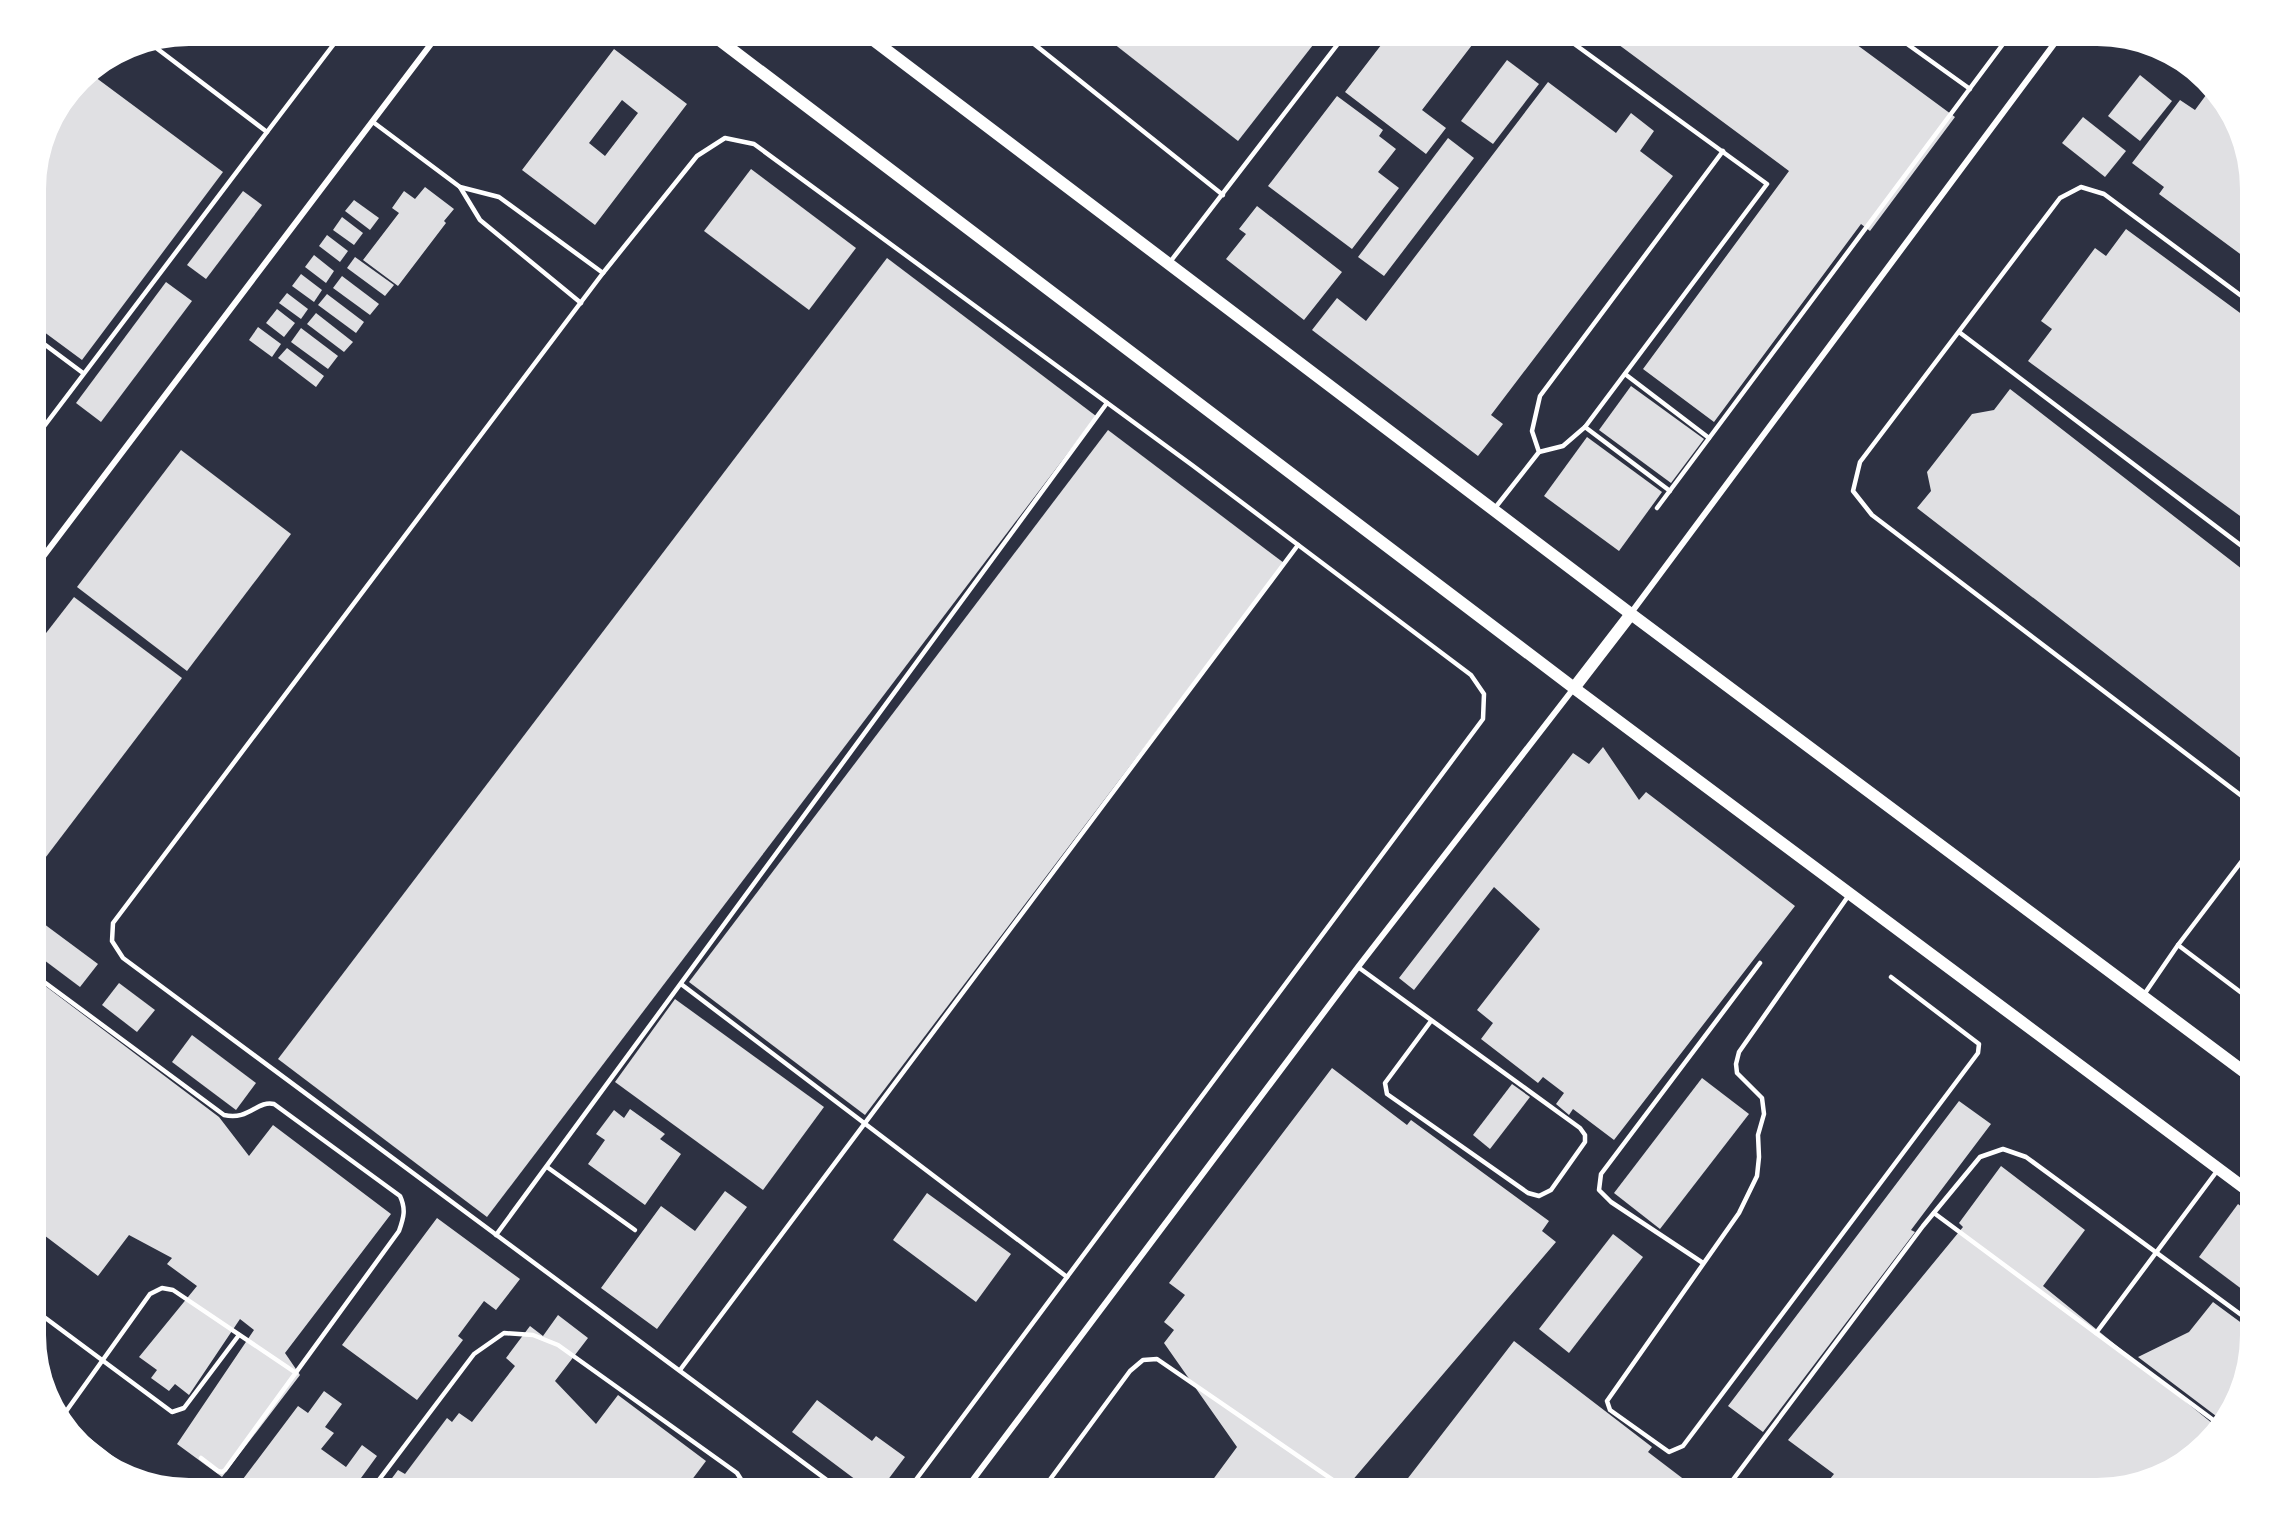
<svg xmlns="http://www.w3.org/2000/svg" width="2287" height="1525" font-family="Roboto,sans-serif">
<style>
.building{fill:#e0e0e3;fill-rule:evenodd}
.lines{fill:none;stroke-linecap:round;stroke-linejoin:round}
.service{stroke:#fff;stroke-width:4.5}
.minor{stroke:#fff;stroke-width:6}
.secondary{stroke:#fff;stroke-width:12}
</style>
<rect width="100%" height="100%" fill="#2d3142"/>
<g class="building">
<polygon points="1104,36 1320,36 1238,141"/>
<polygon points="1388,36 1479,36 1422,110 1446,128 1426,154 1345,92"/>
<polygon points="1607,36 1845,36 1955,117 1870,231 1861,224 1714,422 1643,369 1789,171"/>
<path d="M 614,49 L 687,104 L 595,225 L 522,170 ZM 622,100 L 638,113 L 605,156 L 589,143 Z"/>
<polygon points="1507,60 1539,84 1493,144 1461,121"/>
<polygon points="91,74 223,172 82,360 36,326 36,180 48,131 81,81"/>
<polygon points="2140,75 2172,101 2140,141 2108,116"/>
<polygon points="1548,82 1616,133 1631,113 1654,131 1640,151 1673,176 1491,415 1503,424 1478,456 1312,330 1337,298 1366,321"/>
<polygon points="2209,91 2231,113 2251,189 2251,262 2159,194 2164,187 2132,163 2180,100 2195,110"/>
<polygon points="1337,96 1383,130 1379,136 1396,149 1378,172 1399,188 1352,249 1268,186"/>
<polygon points="2083,117 2126,151 2105,177 2062,143"/>
<polygon points="1448,138 1474,158 1384,276 1358,257"/>
<polygon points="751,169 856,248 809,310 704,231"/>
<polygon points="425,187 454,209 444,221 446,223 398,286 363,260 399,213 392,208 404,191 415,199"/>
<polygon points="243,191 262,205 206,279 187,265"/>
<polygon points="354,200 379,218 370,230 345,211"/>
<polygon points="1257,206 1342,272 1304,320 1226,259 1246,234 1239,229"/>
<polygon points="342,217 363,233 354,245 333,230"/>
<polygon points="2126,229 2251,321 2251,524 2028,361 2052,329 2041,321 2095,248 2106,256"/>
<polygon points="327,235 348,251 340,262 319,246"/>
<polygon points="314,255 334,271 326,283 305,267"/>
<polygon points="355,257 394,285 385,296 347,268"/>
<polygon points="887,258 1096,416 487,1217 278,1059"/>
<polygon points="301,274 322,290 314,302 292,286"/>
<polygon points="342,276 379,304 370,315 333,288"/>
<polygon points="166,282 192,301 101,422 76,403"/>
<polygon points="287,293 308,309 301,319 279,303"/>
<polygon points="327,294 364,322 356,333 318,305"/>
<polygon points="277,309 295,323 284,337 266,323"/>
<polygon points="316,313 353,342 344,352 307,324"/>
<polygon points="258,327 281,344 272,357 249,340"/>
<polygon points="301,328 338,356 328,369 291,342"/>
<polygon points="287,348 324,376 316,387 278,358"/>
<polygon points="1631,386 1704,439 1671,483 1599,430"/>
<polygon points="2010,389 2251,576 2251,766 1917,508 1931,491 1927,472 1972,414 1994,410"/>
<polygon points="1108,430 1284,563 865,1115 689,982"/>
<polygon points="1587,437 1662,492 1619,551 1544,496"/>
<polygon points="181,450 291,534 187,671 77,587"/>
<polygon points="74,597 182,678 36,870 36,646"/>
<polygon points="1603,747 1639,800 1646,792 1795,906 1614,1140 1573,1109 1569,1115 1556,1104 1564,1093 1543,1077 1538,1083 1481,1039 1493,1023 1477,1010 1540,929 1494,887 1414,990 1399,978 1573,753 1589,764"/>
<polygon points="36,918 98,964 80,987 36,954"/>
<polygon points="36,979 219,1117 249,1156 273,1125 391,1214 285,1353 300,1375 222,1477 177,1444 254,1330 240,1319 189,1395 175,1384 169,1391 151,1378 157,1370 139,1357 197,1286 167,1264 172,1258 129,1235 98,1276 36,1229"/>
<polygon points="119,983 155,1010 137,1032 102,1005"/>
<polygon points="675,999 824,1107 763,1190 615,1082"/>
<polygon points="192,1035 256,1083 236,1110 172,1062"/>
<polygon points="1332,1068 1407,1125 1411,1120 1549,1221 1542,1231 1556,1242 1345,1489 1206,1489 1237,1447 1164,1343 1174,1330 1164,1322 1185,1295 1169,1283"/>
<polygon points="1702,1078 1749,1114 1660,1229 1614,1193"/>
<polygon points="1512,1084 1530,1097 1490,1149 1473,1135"/>
<polygon points="1959,1101 1991,1124 1911,1230 1915,1232 1763,1432 1728,1406"/>
<polygon points="630,1109 665,1134 660,1139 681,1154 645,1205 588,1164 605,1140 596,1134 614,1110 624,1118"/>
<polygon points="2001,1166 2085,1230 2043,1286 2218,1428 2174,1469 2098,1489 1822,1489 1834,1474 1788,1440 1963,1227 1959,1223"/>
<polygon points="725,1191 747,1207 657,1329 601,1288 661,1206 695,1231"/>
<polygon points="927,1193 1011,1254 976,1302 893,1240"/>
<polygon points="2238,1204 2251,1214 2251,1296 2199,1257"/>
<polygon points="437,1218 520,1279 496,1310 484,1301 458,1336 463,1340 417,1400 342,1345"/>
<polygon points="1613,1234 1643,1257 1569,1353 1539,1329"/>
<polygon points="2213,1302 2251,1330 2224,1422 2138,1357 2189,1332"/>
<polygon points="558,1315 588,1338 555,1381 596,1424 618,1395 706,1461 685,1489 384,1489 398,1470 405,1474 447,1418 452,1422 459,1413 472,1422 515,1366 506,1358 530,1326 543,1336"/>
<polygon points="1514,1341 1652,1447 1648,1452 1690,1484 1686,1489 1414,1489 1405,1482"/>
<polygon points="324,1391 342,1404 325,1427 334,1433 321,1449 346,1467 362,1445 377,1456 353,1489 256,1489 243,1479 298,1406 308,1413"/>
<polygon points="817,1400 872,1441 876,1436 905,1457 881,1489 868,1489 792,1432"/>
<polygon points="792,1479 805,1489 785,1489"/>
</g>
<g class="lines">
<g class="service">
<polyline points="1024,36 1223,195"/>
<polyline points="1896,36 1970,89"/>
<polyline points="373,122 460,187 499,197 603,273"/>
<polyline points="267,132 340,36"/>
<polyline points="460,187 480,220 581,303"/>
<polyline points="1170,262 1344,36"/>
<polyline points="2251,303 2104,194 2081,187 2060,198 1860,462 1853,491 1872,515 2251,803"/>
<polyline points="1959,332 2251,553"/>
<polyline points="36,338 83,373"/>
<polyline points="1625,374 1709,438"/>
<polyline points="1585,427 1670,491"/>
<polyline points="36,437 267,132 151,44"/>
<polyline points="1539,452 1563,446 1585,427 1767,184 1573,43 1567,36"/>
<polyline points="1495,508 1539,452 1532,431 1540,396 1723,151"/>
<polyline points="1657,508 2009,36"/>
<polyline points="1849,895 1739,1052 1736,1064 1737,1073 1762,1098 1764,1114 1758,1135 1759,1157 1757,1176 1739,1213 1607,1401 1610,1410 1669,1452 1683,1446 1978,1053 1979,1044 1891,977"/>
<polyline points="2178,945 2251,1000"/>
<polyline points="1358,967 1580,1128 1585,1135 1585,1142 1551,1190 1539,1196 1528,1193 1387,1094 1385,1083 1431,1021"/>
<path d="M 36,976 L 224,1115 C 249,1121 257,1100 274,1104 L 400,1196 C 406,1209 404,1217 399,1231 L 225,1470 L 222,1472 L 218,1471 L 201,1458"/>
<polyline points="681,984 1067,1277"/>
<polyline points="2143,996 2178,945 2251,849"/>
<polyline points="547,1167 635,1230"/>
<polyline points="1934,1213 2220,1425"/>
<polyline points="496,1235 1107,403"/>
<polyline points="1703,1263 1611,1202 1599,1190 1601,1174 1760,963"/>
<polyline points="36,1311 172,1412 184,1408 239,1335"/>
<polyline points="2096,1333 2217,1171"/>
<polyline points="680,1370 1298,545"/>
<polyline points="62,1417 150,1294 162,1288 173,1290 296,1373"/>
<polyline points="372,1489 474,1354 504,1333 533,1335 558,1345 737,1473 747,1489"/>
<polyline points="839,1489 123,958 112,941 113,923 603,273 697,156 725,138 754,144 1192,465 1471,675 1484,694 1483,719 909,1489"/>
<polyline points="1043,1489 1130,1371 1143,1360 1157,1359 1346,1489"/>
<polyline points="1726,1489 1923,1226 1980,1157 2003,1149 2026,1157 2251,1322"/>
</g>
<g class="minor">
<polyline points="36,566 437,36"/>
<polyline points="1631,613 2060,36"/>
<polyline points="72,1428 126,1470"/>
<polyline points="966,1489 1358,967 1574,688"/>
</g>
<g class="secondary">
<polyline points="714,36 1574,688 2251,1193"/>
<polyline points="868,36 1631,614 2251,1077"/>
<polyline points="1574,688 1631,614"/>
</g>
</g>
<path d="M0 0H2287V1525H0ZM189 46H2097A143 143 0 0 1 2240 189V1335A143 143 0 0 1 2097 1478H189A143 143 0 0 1 46 1335V189A143 143 0 0 1 189 46Z" fill="#fff" fill-rule="evenodd"/>
</svg>
